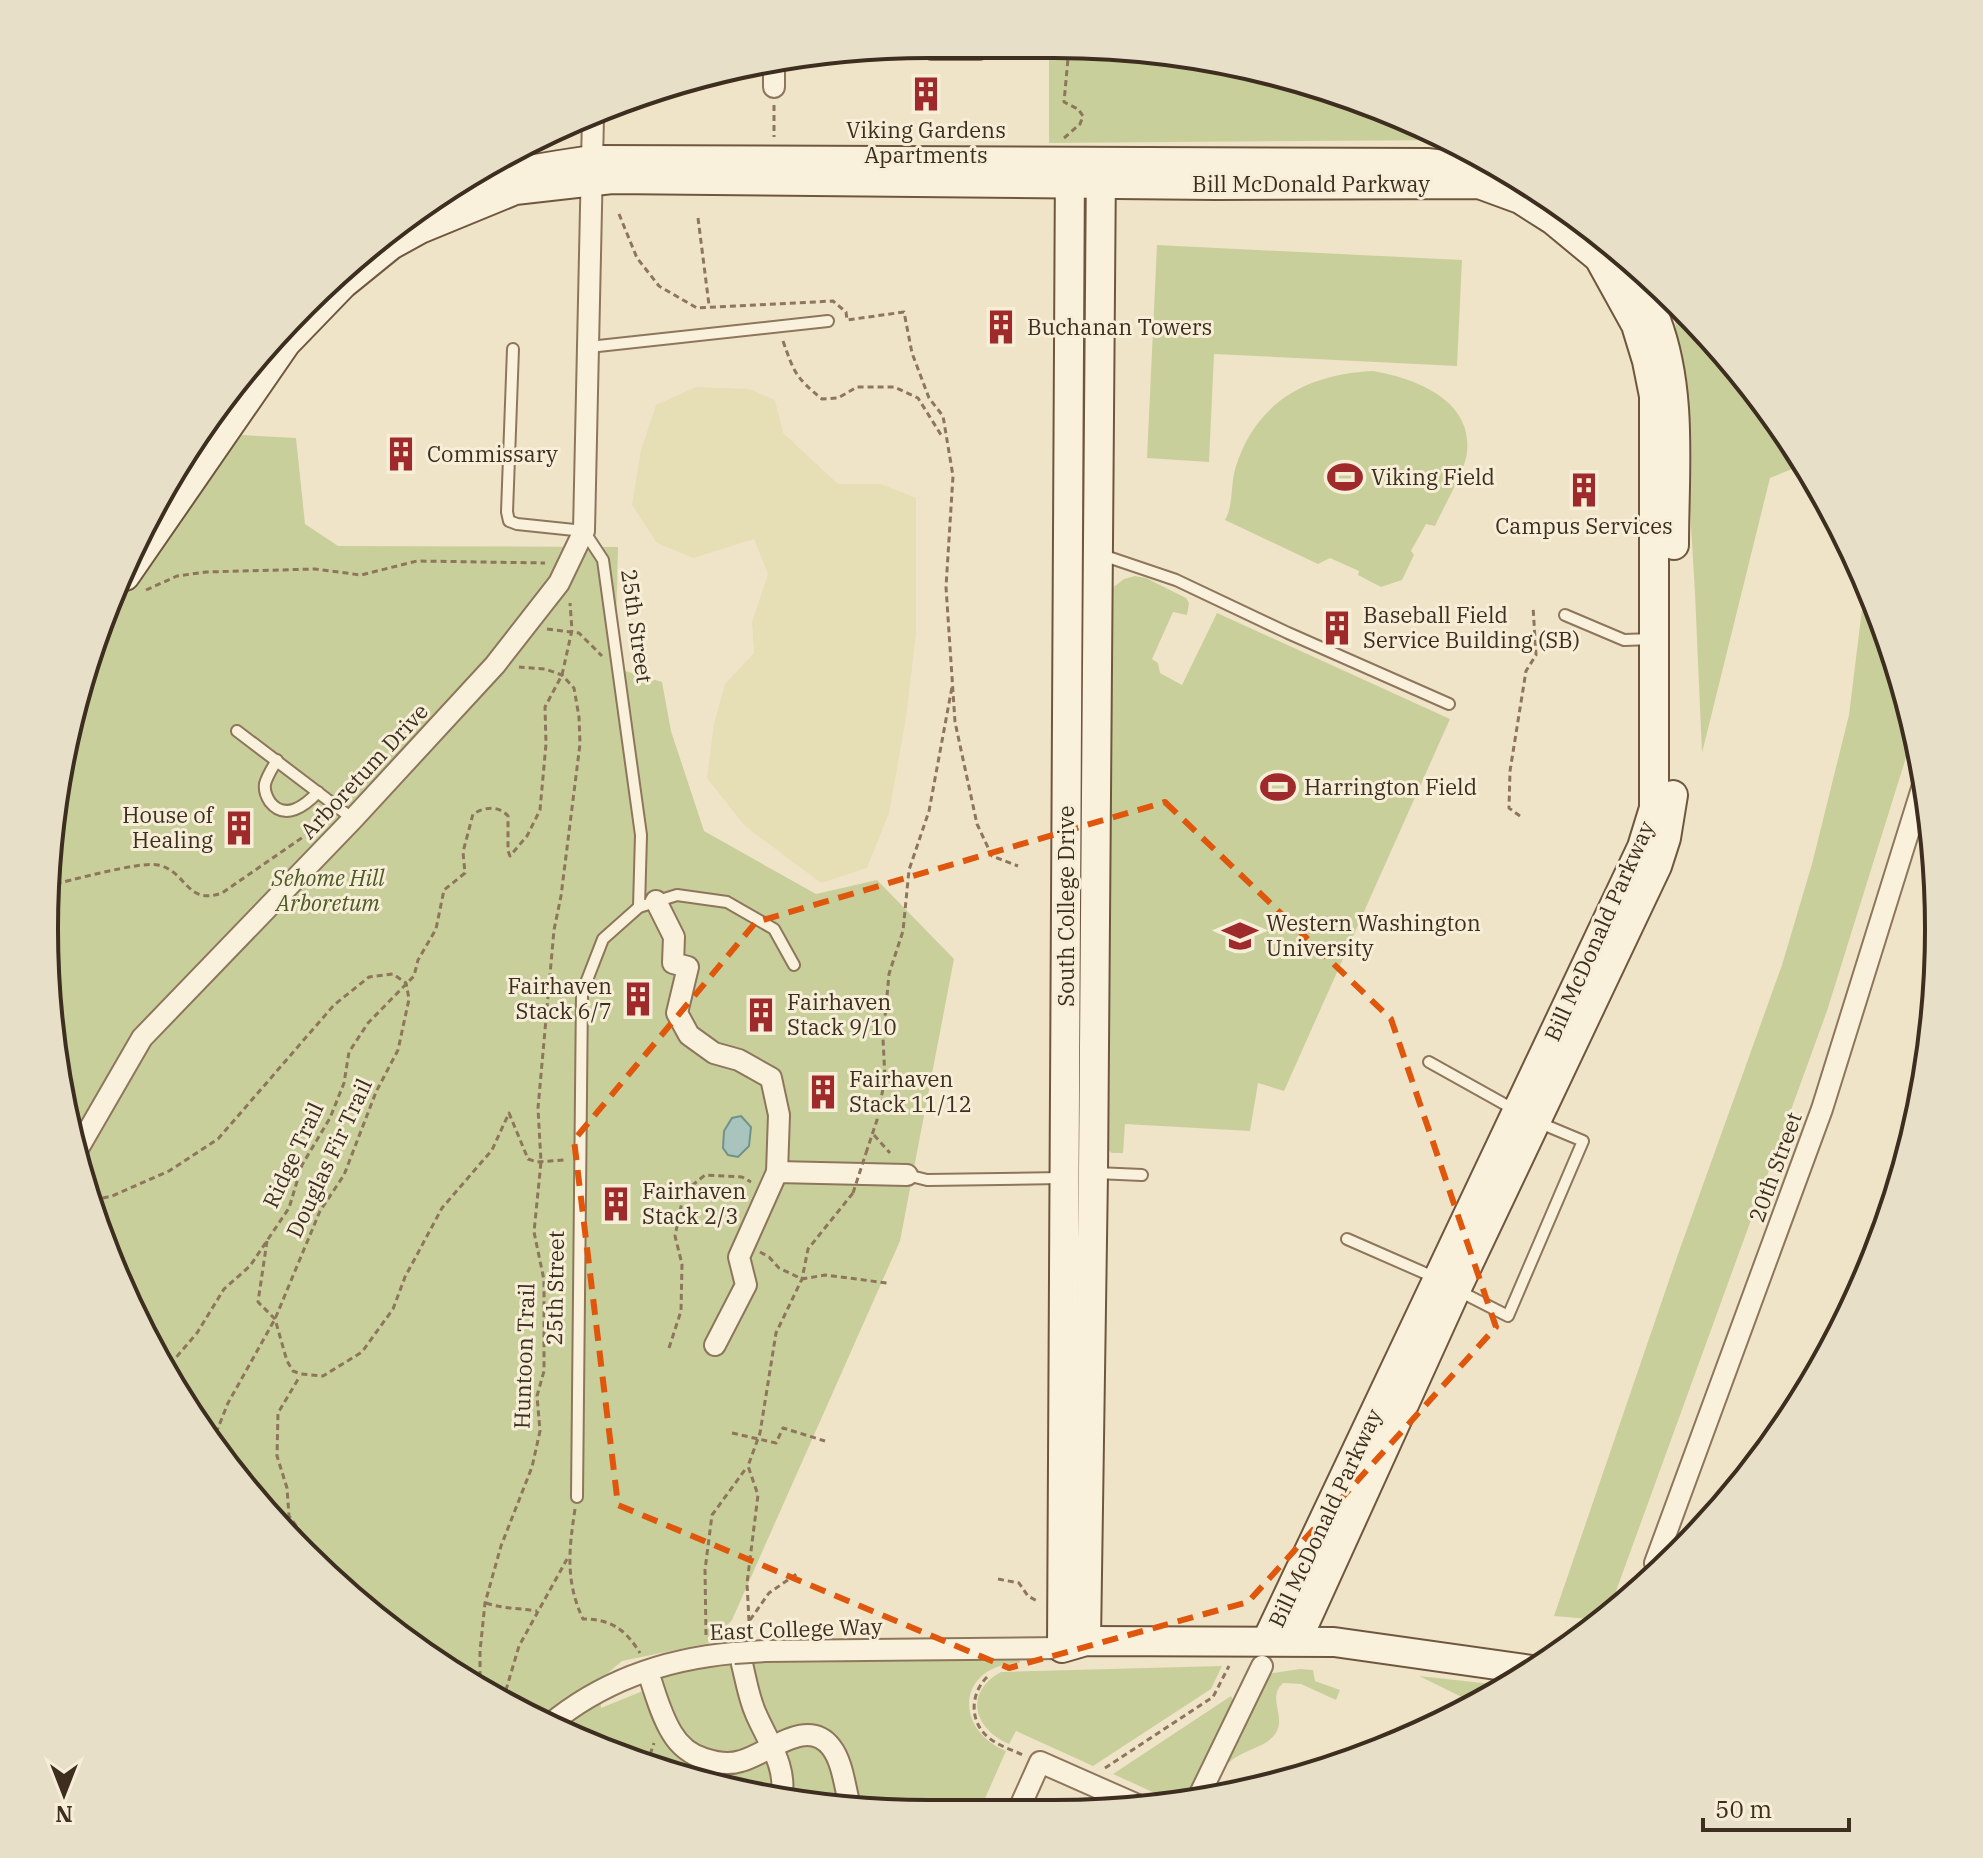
<svg xmlns="http://www.w3.org/2000/svg" width="1983" height="1858" font-family="'IBM Plex Serif',serif">
<style>
.farmland{fill:#e6deb5}
.green{fill:#c9cf9b}
.water{fill:#a9c4bc;stroke:#6f938a;stroke-width:2}
.lines{fill:none;stroke-linecap:round;stroke-linejoin:round}
.lane-casing{stroke:#8d765c;stroke-width:14}
.street-casing{stroke:#8d765c;stroke-width:24}
.secondary-casing{stroke:#6f573f;stroke-width:32}
.path{stroke:#8d765c;stroke-width:3;stroke-dasharray:6 4;stroke-linecap:butt}
.lane{stroke:#faf1dc;stroke-width:10}
.street{stroke:#faf1dc;stroke-width:20}
.secondary{stroke:#faf1dc;stroke-width:28}
.street-bridge-casing{stroke:#8d765c;stroke-width:24;stroke-linecap:butt}
.path-bridge{stroke:#8d765c;stroke-width:3;stroke-dasharray:6 4;stroke-linecap:butt}
.street-bridge{stroke:#faf1dc;stroke-width:20}
.marked{fill:none;stroke:#df570d;stroke-width:6;stroke-dasharray:16 10;stroke-linejoin:round}
.labels{text-anchor:middle;stroke-width:6;stroke-linejoin:round;paint-order:stroke}
.poi-label{font-size:22px;fill:#3d2e20;stroke:#f7eed8;text-anchor:start}
.street-label{font-size:22px;fill:#3d2e20;stroke:#f7eed8}
.park-label{font-size:22px;font-style:italic;fill:#4d5a26;stroke:#f7eed8}
.rim{fill:none;stroke:#3d2e20;stroke-width:4}
</style>
<rect width="100%" height="100%" fill="#f0e4c8"/>
<polygon class="farmland" points="696,387 749,389 775,400 783,433 838,484 881,484 916,498 916,634 906,718 889,813 867,868 821,883 745,826 707,778 714,724 725,684 754,653 752,622 768,574 754,539 693,558 657,543 632,505 641,450 656,405"/>
<g class="green">
<polygon points="1112,46 1283,74 1454,140 1049,143 1049,49"/>
<polygon points="1157,245 1462,260 1457,366 1214,354 1209,462 1147,458"/>
<polygon points="1673,302 1719,345 1804,464 1770,478 1702,753 1695,593 1683,393"/>
<path d="M 1373,371 C 1415,378 1473,400 1467,452 C 1466,469 1443,508 1435,526 L 1426,524 L 1411,551 L 1414,555 L 1402,580 L 1381,587 L 1358,575 L 1359,571 L 1330,558 L 1318,564 L 1225,520 C 1234,504 1230,484 1236,466 C 1257,401 1308,374 1373,371 Z"/>
<polygon points="242,435 296,438 305,524 338,546 618,547 615,668 662,682 671,731 704,831 816,894 877,880 954,959 900,1241 732,1620 714,1642 622,1661 601,1679 601,1708 645,1690 679,1750 771,1757 776,1799 757,1797 591,1747 437,1665 303,1554 193,1420 111,1267 52,1045 46,871 74,700 111,612"/>
<polygon points="1135,576 1146,578 1186,598 1189,603 1187,615 1173,612 1152,659 1158,663 1160,673 1182,685 1217,613 1450,719 1284,1091 1258,1083 1250,1131 1125,1124 1123,1153 1112,1153 1106,1149 1111,589 1124,579"/>
<polygon points="1865,585 1892,644 1913,735 1827,1011 1607,1616 1601,1620 1554,1616 1677,1257 1782,965 1812,864 1849,715"/>
<path d="M 1020,1660 L 1020,1663 C 959,1664 951,1728 1006,1751 L 979,1812 L 929,1814 L 854,1807 L 831,1740 L 774,1739 L 748,1668 L 754,1663 Z"/>
<polygon points="733,1665 765,1742 729,1759 684,1741 658,1680 662,1676 700,1668"/>
<path d="M 1222,1666 L 1211,1689 L 1093,1766 L 1016,1731 L 1009,1744 C 974,1729 963,1693 1001,1672 Z"/>
<path d="M 1300,1669 L 1313,1670 L 1315,1681 L 1340,1690 L 1336,1700 L 1301,1684 L 1283,1683 C 1267,1698 1285,1714 1277,1731 C 1269,1746 1251,1748 1238,1756 C 1232,1759 1228,1764 1222,1767 L 1266,1674 Z"/>
<polygon points="1419,1676 1510,1686 1476,1704"/>
<polygon points="1231,1696 1233,1700 1185,1803 1179,1804 1113,1774"/>
<polygon points="798,1741 823,1746 846,1806 785,1800 781,1749"/>
</g>
<polygon class="water" points="741,1116 751,1127 749,1146 738,1157 728,1155 723,1148 724,1131 732,1118"/>
<g class="lines">
<g class="lane-casing">
<g id="lane">
<polyline points="931,54 980,54"/>
<polyline points="589,347 828,321"/>
<polyline points="513,349 507,512 509,521 517,524 584,531 603,560 641,835 639,907"/>
<polyline points="1102,555 1176,580 1288,633 1449,704"/>
<polyline points="1565,615 1624,640 1653,639"/>
<polyline points="237,731 353,819"/>
<path d="M 277,760 C 273,767 267,776 265,784 C 264,791 266,796 270,802 C 285,821 305,806 318,792"/>
<polyline points="1429,1062 1515,1110"/>
<polyline points="1096,1173 1142,1175"/>
<polyline points="907,1175 927,1180 1061,1178"/>
<polyline points="1347,1239 1436,1278"/>
<polyline points="1459,1291 1508,1316 1583,1141 1540,1123"/>
<polyline points="577,1497 582,993 603,939 639,907 677,895 727,902 774,929 794,965"/>
</g>
</g>
<g class="street-casing">
<g id="street">
<polyline points="774,60 774,87"/>
<polyline points="656,901 674,937 673,963 688,967 677,1013 689,1035 714,1053 739,1060 771,1078 779,1115 777,1172"/>
<polyline points="79,1147 142,1038 353,819 495,665 559,583 584,531 593,116"/>
<polyline points="715,1345 746,1285 739,1257 777,1172 907,1175"/>
<polyline points="1655,1563 1822,1109 1924,782"/>
<polyline points="766,1651 1062,1648"/>
<path d="M 742,1664 C 746,1680 749,1699 756,1714 C 768,1742 788,1767 781,1799"/>
<path d="M 651,1681 C 657,1699 662,1717 672,1733 C 679,1745 691,1755 705,1759 C 717,1763 729,1765 741,1761 C 768,1754 807,1716 831,1747 C 843,1762 845,1789 850,1806"/>
<path d="M 549,1725 C 602,1681 666,1659 734,1653"/>
<polyline points="1197,1800 1262,1666"/>
<polyline points="1018,1811 1040,1762 1142,1807"/>
</g>
</g>
<g class="secondary-casing">
<g id="secondary">
<polyline points="1070,163 1062,1648 1086,1641 1334,1642 1532,1670"/>
<path d="M 423,207 C 477,178 533,168 593,160 L 1427,163 L 1470,168"/>
<path d="M 1594,230 C 1614,247 1625,265 1638,288 C 1644,298 1652,309 1656,320 C 1683,391 1674,471 1674,545"/>
<polyline points="125,576 286,343 343,284 391,245 420,229 515,190 612,179 1216,185 1479,184 1520,199 1553,220 1599,258 1636,325 1647,361 1654,396 1654,808 1642,847 1267,1640"/>
<polyline points="1297,1640 1456,1290 1657,866 1666,838 1673,795"/>
<polyline points="1086,1641 1093,1173 1101,163"/>
</g>
</g>
<g class="path">
<polyline points="774,105 774,137"/>
<polyline points="1064,138 1080,124 1083,116 1078,109 1064,102 1069,48"/>
<polyline points="619,214 637,258 659,286 697,308 833,301 846,312 847,320 904,312 912,353 929,398 943,416 953,476 946,587 955,722 977,824 992,856 1018,866"/>
<polyline points="698,218 709,305"/>
<path d="M 783,341 C 794,372 795,377 822,399 L 838,398 L 857,387 L 894,387 L 918,398 L 943,438"/>
<polyline points="146,590 177,576 206,572 315,569 361,575 417,561 545,563"/>
<polyline points="547,629 579,633 602,656"/>
<polyline points="1520,816 1509,808 1510,771 1526,671 1536,655 1533,606"/>
<path d="M 46,886 C 70,881 139,861 158,865 C 187,871 186,906 222,893 L 319,826"/>
<polyline points="874,1135 890,1153"/>
<polyline points="866,1153 877,1120 885,1078 883,1039 889,974 903,931 909,870 929,811 952,687"/>
<polyline points="93,1200 112,1196 169,1171 218,1139 334,1005 369,977 393,974 406,983 409,999 398,1050 376,1092 344,1175 320,1211 275,1319 228,1403 212,1443"/>
<polyline points="267,1241 258,1302 275,1319 287,1361 293,1371 301,1374 323,1376 362,1352 393,1309 405,1277 442,1208 492,1150 509,1113 528,1159 537,1162 565,1160"/>
<polyline points="760,1252 769,1257 779,1268 802,1279 825,1275 887,1283"/>
<polyline points="669,1348 681,1311 682,1264 675,1236 684,1192 705,1175 742,1177 751,1182"/>
<path d="M 169,1375 L 173,1361 L 197,1333 L 224,1289 L 250,1266 L 289,1208 L 302,1165 L 330,1118 L 344,1083 L 349,1052 L 368,1023 L 414,976 L 418,960 L 436,929 L 444,890 L 465,873 L 463,852 L 473,814 C 485,807 498,805 508,816 L 508,851 L 510,856 L 527,836 L 540,810 L 546,744 L 545,707 L 562,675 L 572,630 L 570,603"/>
<polyline points="732,1433 776,1443 783,1428 825,1441"/>
<path d="M 575,1509 C 569,1549 565,1581 583,1619 C 611,1619 626,1630 640,1653"/>
<polyline points="293,1543 300,1531 289,1516 287,1488 277,1456 278,1413 300,1376"/>
<polyline points="998,1579 1019,1583 1028,1596 1037,1601"/>
<path d="M 486,1603 C 504,1609 519,1608 537,1611"/>
<polyline points="750,1620 769,1593 798,1573"/>
<polyline points="749,1621 747,1583 758,1495 748,1466 760,1433 776,1333 802,1279 808,1249 853,1193"/>
<polyline points="706,1635 705,1570 712,1515 747,1467"/>
<path d="M 987,1677 C 970,1694 969,1722 989,1738 C 999,1746 1012,1750 1023,1755"/>
<polyline points="480,1687 480,1651 485,1603 501,1546 532,1467 540,1431 537,1396 544,1371 544,1280 534,1232 541,1162 538,1108 554,930 561,896 580,744 579,717 574,688 562,675 545,669 519,667"/>
<polyline points="503,1700 519,1646 567,1559"/>
<polyline points="647,1764 654,1743"/>
<polyline points="1105,1768 1213,1697 1229,1666"/>
<polyline points="734,1782 741,1792"/>
</g>
<use href="#lane" class="lane"/>
<use href="#street" class="street"/>
<use href="#secondary" class="secondary"/>
<g class="street-bridge-casing">
<polyline id="street-bridge" points="734,1653 766,1651"/>
</g>
<polyline class="path-bridge" points="853,1193 866,1153"/>
<use href="#street-bridge" class="street-bridge"/>
</g>
<path class="marked" d="M 1165,802 L 1391,1019 L 1496,1327 L 1248,1602 L 1009,1668 L 618,1505 L 574,1140 L 756,922 Z"/>
<defs>
<g id="building-bare" transform="scale(2.76)"><path d="M-4-6H4V6H1V3H-1V6H-4ZM-2.5-4.3h1.7v1.8h-1.7ZM.8-4.3h1.7v1.8H.8ZM-2.5-1h1.7V.8h-1.7ZM.8-1h1.7V.8H.8Z" fill="#9e2a2b" stroke="#f7eed8" stroke-width="2.5" paint-order="stroke"/></g>
<g id="stadium-bare" transform="scale(2.76)"><path d="M0-5a6.5 5 0 1 0 0 10a6.5 5 0 1 0 0-10ZM-3.5-1.8h7v3.6h-7Z" fill="#9e2a2b" stroke="#f7eed8" stroke-width="2.5" paint-order="stroke"/></g>
<g id="university-bare" transform="scale(2.76)"><path d="M0-5L7-2L0 1L-7-2ZM-4 1L0 2.5L4 1V4Q0 6-4 4Z" fill="#9e2a2b" stroke="#f7eed8" stroke-width="2.5" paint-order="stroke"/></g>
</defs>
<g fill-rule="evenodd">
<use href="#building-bare" x="926" y="94"/>
<use href="#building-bare" x="1001" y="327"/>
<use href="#building-bare" x="401" y="454"/>
<use href="#stadium-bare" x="1345" y="477"/>
<use href="#building-bare" x="1584" y="490"/>
<use href="#building-bare" x="1337" y="628"/>
<use href="#stadium-bare" x="1278" y="787"/>
<use href="#building-bare" x="239" y="828"/>
<use href="#university-bare" x="1240" y="936"/>
<use href="#building-bare" x="638" y="999"/>
<use href="#building-bare" x="761" y="1015"/>
<use href="#building-bare" x="823" y="1092"/>
<use href="#building-bare" x="616" y="1204"/>
</g>
<g class="labels">
<g class="poi-label">
<text x="926" y="138" text-anchor="middle">Viking Gardens<tspan x="926" dy="25">Apartments</tspan></text>
<text x="1027" y="335">Buchanan Towers</text>
<text x="427" y="462">Commissary</text>
<text x="1371" y="485">Viking Field</text>
<text x="1584" y="534" text-anchor="middle">Campus Services</text>
<text x="1363" y="623">Baseball Field<tspan x="1363" dy="25">Service Building (SB)</tspan></text>
<text x="1304" y="795">Harrington Field</text>
<text x="213" y="823" text-anchor="end">House of<tspan x="213" dy="25">Healing</tspan></text>
<text x="1266" y="931">Western Washington<tspan x="1266" dy="25">University</tspan></text>
<text x="612" y="994" text-anchor="end">Fairhaven<tspan x="612" dy="25">Stack 6/7</tspan></text>
<text x="787" y="1010">Fairhaven<tspan x="787" dy="25">Stack 9/10</tspan></text>
<text x="849" y="1087">Fairhaven<tspan x="849" dy="25">Stack 11/12</tspan></text>
<text x="642" y="1199">Fairhaven<tspan x="642" dy="25">Stack 2/3</tspan></text>
</g>
<g class="street-label">
<text x="1311" y="192">Bill McDonald Parkway</text>
<text transform="translate(637 626) rotate(82)" y="8">25th Street</text>
<text transform="translate(364 771) rotate(-47)" y="8">Arboretum Drive</text>
<text transform="translate(1066 906) rotate(-90)" y="8">South College Drive</text>
<text transform="translate(1599 931) rotate(-66)" y="8">Bill McDonald Parkway</text>
<text transform="translate(293 1155) rotate(-65)" y="8">Ridge Trail</text>
<text transform="translate(329 1158) rotate(-65)" y="8">Douglas Fir Trail</text>
<text transform="translate(1775 1167) rotate(-70)" y="8">20th Street</text>
<text transform="translate(555 1288) rotate(-89)" y="8">25th Street</text>
<text transform="translate(524 1356) rotate(-88)" y="8">Huntoon Trail</text>
<text transform="translate(1325 1518) rotate(-65)" y="8">Bill McDonald Parkway</text>
<text transform="translate(796 1629) rotate(-2)" y="8">East College Way</text>
</g>
<g class="park-label">
<text x="328" y="886">Sehome Hill<tspan x="328" dy="25">Arboretum</tspan></text>
</g>
</g>
<path d="M0 0H1983V1858H0ZM929 58H1054A871 871 0 0 1 1925 929V929A871 871 0 0 1 1054 1800H929A871 871 0 0 1 58 929V929A871 871 0 0 1 929 58Z" fill="#e8dfc9" fill-rule="evenodd"/>
<path class="rim" d="M929 58H1054A871 871 0 0 1 1925 929V929A871 871 0 0 1 1054 1800H929A871 871 0 0 1 58 929V929A871 871 0 0 1 929 58Z"/>
<g transform="translate(64 1794) rotate(180)" stroke="#f7eed8" stroke-width="6" paint-order="stroke">
<path d="M0-6L14 30L0 20L-14 30Z" fill="#3d2e20"/>
<text y="-12" font-size="22" font-weight="bold" text-anchor="middle" fill="#3d2e20">N</text>
</g>
<path d="M1703 1818v12h146v-12" fill="none" stroke="#3d2e20" stroke-width="4"/>
<text x="1715" y="1818" font-size="24" fill="#3d2e20" stroke="#f7eed8" stroke-width="6" paint-order="stroke">50 m</text>
</svg>
